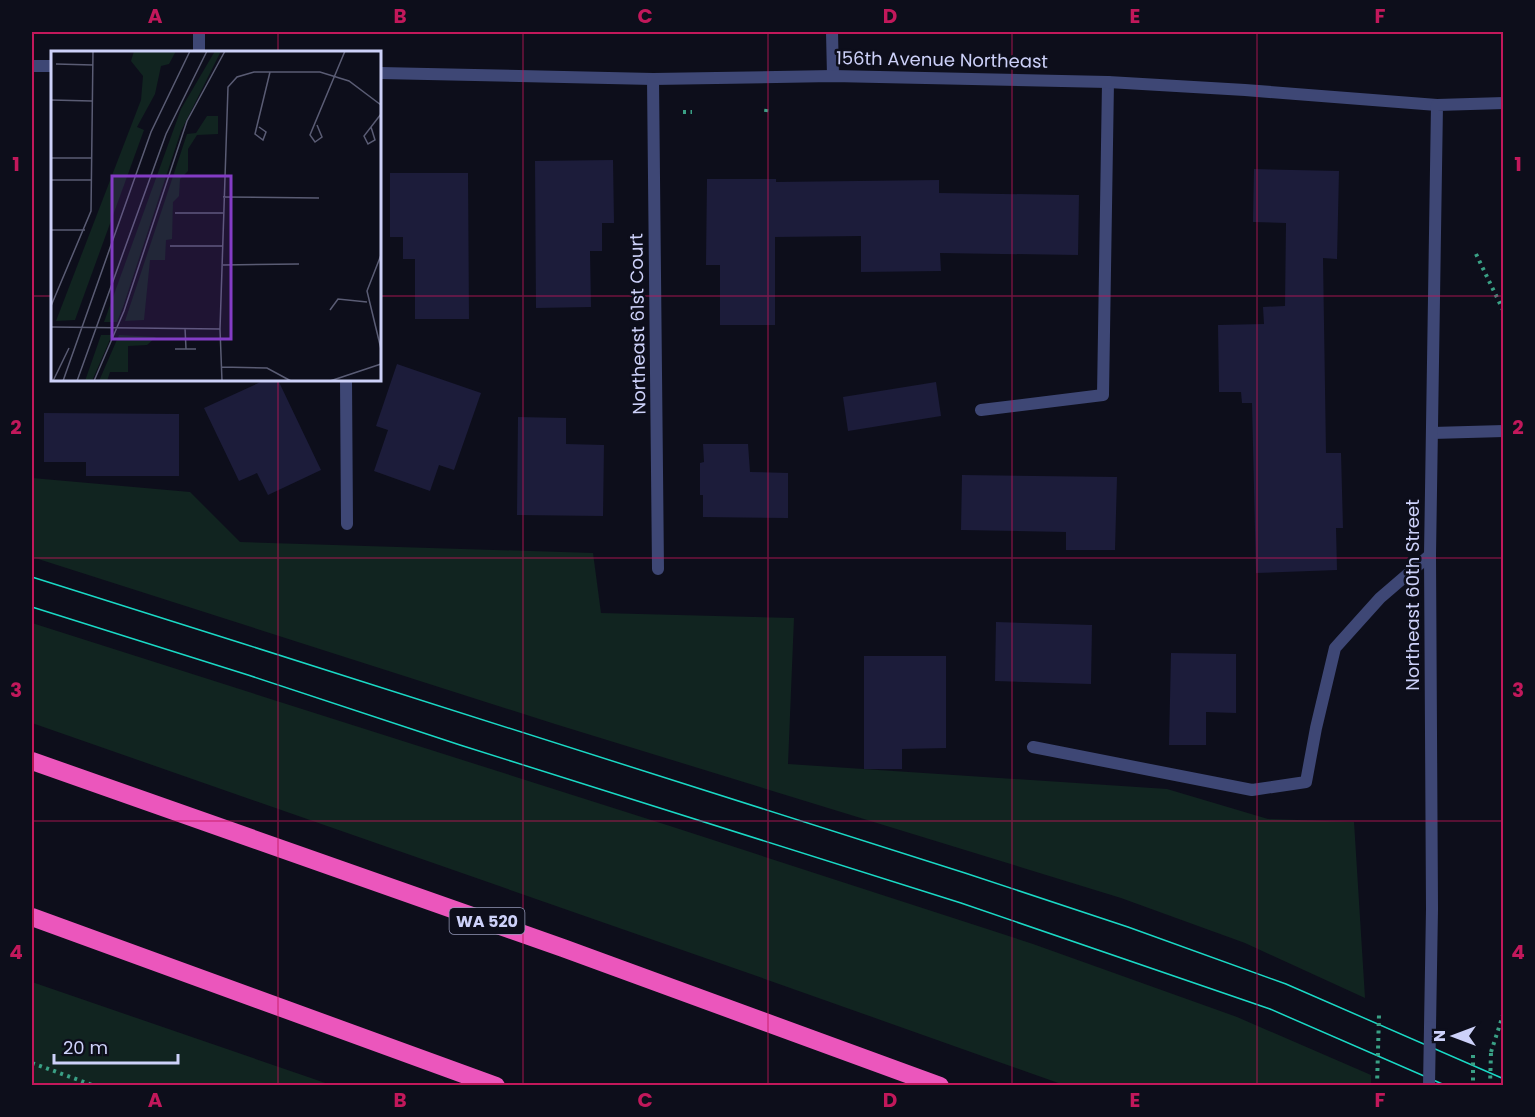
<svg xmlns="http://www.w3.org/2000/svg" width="1535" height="1117" font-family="Poppins,sans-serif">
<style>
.green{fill:#112420}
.building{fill:#1c1c3a}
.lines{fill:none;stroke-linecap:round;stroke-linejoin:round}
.path{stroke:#3aa085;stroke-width:4;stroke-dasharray:3 4.5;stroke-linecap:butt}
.service{stroke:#3e4775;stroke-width:12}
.minor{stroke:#3e4775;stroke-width:12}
.tertiary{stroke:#3e4775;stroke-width:12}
.motorway{stroke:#eb56bc;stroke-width:18}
.tram{stroke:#1ad9c5;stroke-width:1.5}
.path-bridge{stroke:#3aa085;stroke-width:4;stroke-dasharray:3 4.5;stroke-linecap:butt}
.tertiary-bridge{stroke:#3e4775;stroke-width:12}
.grid{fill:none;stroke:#c2185b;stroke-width:1.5;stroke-opacity:0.55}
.labels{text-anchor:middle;stroke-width:5;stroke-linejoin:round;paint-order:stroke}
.shield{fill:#0d0e1b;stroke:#9396b6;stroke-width:1.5}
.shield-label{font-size:16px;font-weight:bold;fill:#cdd1f9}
.street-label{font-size:18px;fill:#cdd1f9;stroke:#0d0e1b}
.inset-road{fill:none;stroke:#5a5c74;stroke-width:1.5}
.view{fill:#833cc5;fill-opacity:0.15;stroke:#833cc5;stroke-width:3}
.inset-edge{fill:none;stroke:#cdd1f9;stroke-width:3}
.neatline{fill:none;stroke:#c2185b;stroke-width:2}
.grid-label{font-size:20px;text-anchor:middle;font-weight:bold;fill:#c2185b}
</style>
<rect width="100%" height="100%" fill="#0d0e1b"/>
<g class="green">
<polygon points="32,478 190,492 240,542 593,553 601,613 794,618 788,764 1167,789 1268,819 1354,822 1365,998 1245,943 1121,898 555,724 32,557"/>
<polygon points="32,623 670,826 1033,944 1237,1017 1371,1075 1371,1085 1064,1085 751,974 32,723"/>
<polygon points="32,982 308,1077 331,1085 32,1085"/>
</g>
<g class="building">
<polygon points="613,160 614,223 602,223 602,251 590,251 591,307 536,308 535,161"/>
<polygon points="1254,169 1339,171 1337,259 1323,258 1326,453 1341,453 1343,528 1336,528 1337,570 1256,573 1252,403 1242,403 1241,392 1219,392 1218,325 1264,324 1263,307 1285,306 1286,223 1253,222"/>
<polygon points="390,173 468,173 469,319 415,319 415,259 403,259 403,237 390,237"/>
<polygon points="707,179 776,179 776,182 939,180 939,193 1079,195 1078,255 940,253 941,271 861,272 861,236 775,237 775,325 720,325 720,265 706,265"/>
<polygon points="397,364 481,393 454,470 439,465 430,491 374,471 388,430 376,426"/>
<polygon points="265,380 278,380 321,470 268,495 257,473 239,481 204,408"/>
<polygon points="936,382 941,416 848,431 843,397"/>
<polygon points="44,413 179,414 179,476 86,476 86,462 44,462"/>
<polygon points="518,417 566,418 566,444 604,445 603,516 517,515"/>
<polygon points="703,444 748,444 750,472 788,473 788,518 703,517 703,495 700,495 700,463 704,462"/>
<polygon points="962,475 1117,477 1115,550 1066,550 1066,532 961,530"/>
<polygon points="996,622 1092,625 1091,684 995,681"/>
<polygon points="1171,653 1236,654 1236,713 1206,712 1206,745 1169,745"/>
<polygon points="864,656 946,656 946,748 902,749 902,769 864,769"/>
</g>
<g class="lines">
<g class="path">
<polyline points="683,112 692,112"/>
<polyline points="766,112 767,105"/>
<polyline points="1476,254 1504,312"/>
<polyline points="1491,1052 1504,1012"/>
<polyline points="32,1063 95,1086"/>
</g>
<g class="service">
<polyline points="981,410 1103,395 1108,82"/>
<polyline points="1033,747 1252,790 1306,782 1316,728 1335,648 1380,598 1430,555"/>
</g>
<g class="minor">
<polyline points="832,32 833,76"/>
<polyline points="199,52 199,32"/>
<polyline points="32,66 52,66"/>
<polyline points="380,73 653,79 833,76 1108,82 1245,90 1437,105"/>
<polyline points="653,79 658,569"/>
<polyline points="346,380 347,524"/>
<polyline points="1432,433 1504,431"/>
</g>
<polyline class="tertiary" points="1430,1027 1432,909 1430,555 1437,105 1504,103"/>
<g class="motorway">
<polyline points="32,761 563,948 940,1086"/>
<polyline points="32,917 496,1086"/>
</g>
<g class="tram">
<polyline points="32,577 241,643 965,873 1128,927 1286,984 1504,1079"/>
<polyline points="32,607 248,675 460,745 961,903 1270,1009 1447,1086"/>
</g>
<g class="path-bridge">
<polyline points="1473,1055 1473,1086"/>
<polyline points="1377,1086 1379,1015"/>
<polyline points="1490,1086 1491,1052"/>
</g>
<polyline class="tertiary-bridge" points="1429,1086 1430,1027"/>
</g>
<path class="grid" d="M 278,32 L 278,52M 523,32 L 523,1086M 768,32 L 768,1086M 1012,32 L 1012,1086M 1257,32 L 1257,1086M 32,296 L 52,296M 380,296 L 1504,296M 278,380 L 278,1086M 32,558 L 1504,558M 32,821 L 1504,821"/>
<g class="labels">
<rect class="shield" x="449.5" y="908" width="75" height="26" rx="4.5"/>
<g class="shield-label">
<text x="487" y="927">WA 520</text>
</g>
<g class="street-label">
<text transform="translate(942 60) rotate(1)" y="6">156th Avenue Northeast</text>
<text transform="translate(638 324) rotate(-91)" y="6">Northeast 61st Court</text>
<text transform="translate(1413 595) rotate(-90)" y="6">Northeast 60th Street</text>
</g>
</g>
<g transform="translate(51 51)">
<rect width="330" height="330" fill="#0d0e1b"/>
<path d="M 83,0 L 125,0 L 118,13 L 110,15 L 104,43 L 86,76 L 93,79 L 24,269 L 5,270 L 90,49 L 92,25 L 80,10 ZM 164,0 L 170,0 L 130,80 L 72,256 L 66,271 L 53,271 L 130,58 ZM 156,65 L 167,65 L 167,83 L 146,84 L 137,98 L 137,120 L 129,128 L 128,145 L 122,151 L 121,188 L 115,189 L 114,209 L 99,209 L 93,269 L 74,270 L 136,83 L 145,82 ZM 50,284 L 61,284 L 41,330 L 34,330 ZM 68,284 L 105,286 L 96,294 L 77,295 L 77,321 L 59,321 L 56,330 L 48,330 Z" fill="#112420"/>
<path class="inset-road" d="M 5,13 L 42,14M 0,49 L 41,50M 266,74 L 271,86 L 264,91 L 259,84 L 294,0M 208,76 L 215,81 L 212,89 L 204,83 L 219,21M 320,76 L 324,89 L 317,93 L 313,85 L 330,63M 0,107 L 40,107M 0,129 L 40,129M 172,146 L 268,147M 124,162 L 172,162M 0,179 L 34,179M 119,195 L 171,195M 330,204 L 316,240 L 330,298M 172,214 L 248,213M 0,255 L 40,160 L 42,0M 279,259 L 287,248 L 316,251M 0,276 L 169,278M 134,277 L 135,298M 124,298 L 145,298M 170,316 L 216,317 L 240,330M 2,330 L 18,297M 12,330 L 100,81 L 139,0M 26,330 L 115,83 L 156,0M 43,330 L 73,260 L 136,70 L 174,0M 171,330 L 169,278 L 177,36 L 186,26 L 203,21 L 269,21 L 298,30 L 330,54M 279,330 L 330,313"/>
<path class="view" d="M 61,125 L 180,125 L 180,288 L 61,288 Z"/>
<rect width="330" height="330" class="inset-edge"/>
</g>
<rect width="1535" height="1117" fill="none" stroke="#0d0e1b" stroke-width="66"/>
<g transform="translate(1454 1036) rotate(270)" stroke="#0d0e1b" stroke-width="4.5" paint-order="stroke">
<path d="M0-4.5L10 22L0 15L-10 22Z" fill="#cdd1f9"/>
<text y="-9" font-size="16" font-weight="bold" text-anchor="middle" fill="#cdd1f9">N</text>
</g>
<path d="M54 1054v9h124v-9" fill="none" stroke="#cdd1f9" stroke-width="3"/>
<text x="63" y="1054" font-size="18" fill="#cdd1f9" stroke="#0d0e1b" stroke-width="4.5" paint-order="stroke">20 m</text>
<rect x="33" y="33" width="1469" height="1051" class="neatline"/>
<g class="grid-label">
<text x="155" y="23">A</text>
<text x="400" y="23">B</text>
<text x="645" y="23">C</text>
<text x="890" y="23">D</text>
<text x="1135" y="23">E</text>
<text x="1380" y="23">F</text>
<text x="16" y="171">1</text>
<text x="1518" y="171">1</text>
<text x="16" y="434">2</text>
<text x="1518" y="434">2</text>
<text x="16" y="697">3</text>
<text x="1518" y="697">3</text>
<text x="16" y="959">4</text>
<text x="1518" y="959">4</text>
<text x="155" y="1107">A</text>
<text x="400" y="1107">B</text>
<text x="645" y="1107">C</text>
<text x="890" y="1107">D</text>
<text x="1135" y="1107">E</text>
<text x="1380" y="1107">F</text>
</g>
</svg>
